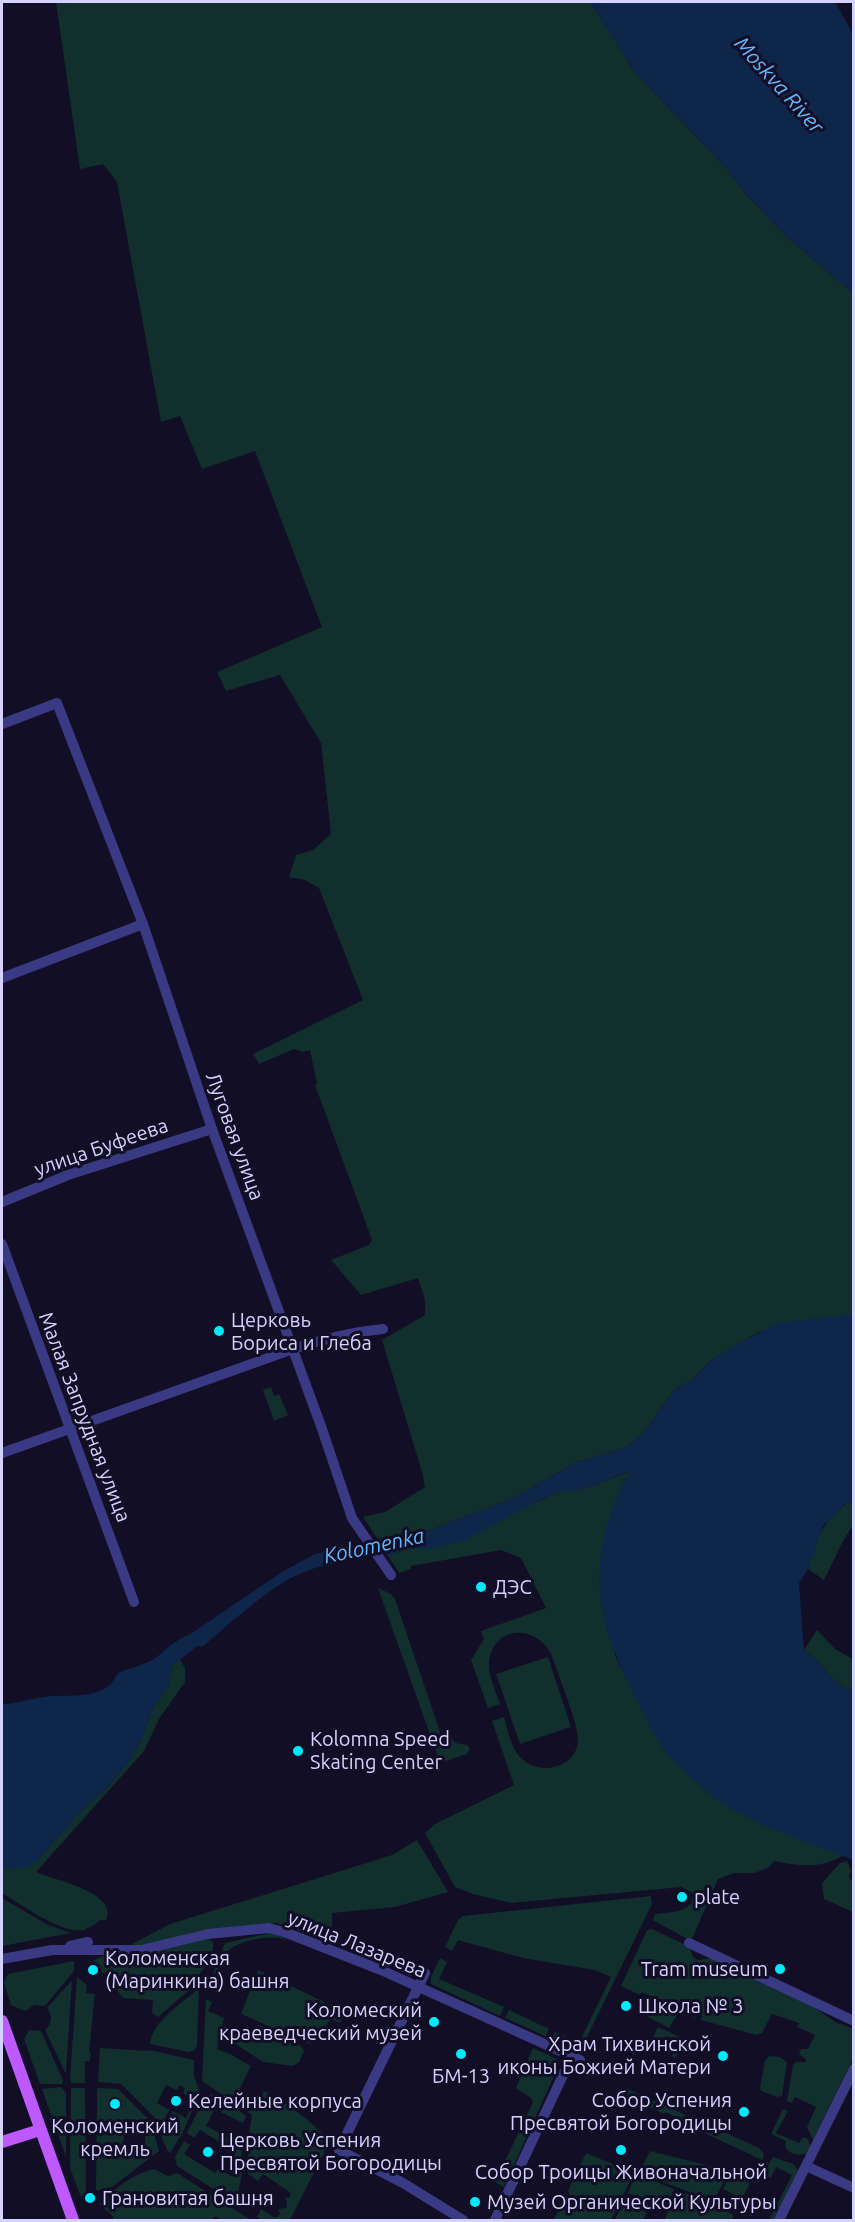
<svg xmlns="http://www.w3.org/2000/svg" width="855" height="2222" font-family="Ubuntu,sans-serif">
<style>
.green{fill:#112f2d;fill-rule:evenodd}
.water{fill:#0d264a}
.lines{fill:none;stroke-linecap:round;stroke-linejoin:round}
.minor{stroke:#3a3984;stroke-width:10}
.major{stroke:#bd59ff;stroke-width:12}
.poi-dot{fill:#00eafd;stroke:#120e25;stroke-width:2}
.labels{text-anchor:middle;stroke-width:6;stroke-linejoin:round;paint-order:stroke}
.street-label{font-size:20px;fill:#d6d2ff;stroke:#120e25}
.poi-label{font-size:20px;fill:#d6d2ff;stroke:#120e25;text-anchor:start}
.water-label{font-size:21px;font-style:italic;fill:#60b9ff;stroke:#120e25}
</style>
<rect width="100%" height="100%" fill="#120e25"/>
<g class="green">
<polygon points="56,2 590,2 619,46 632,69 727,169 745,193 787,237 853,293 853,1315 759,1332 710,1361 691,1381 675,1389 641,1436 625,1448 577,1462 512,1499 420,1534 377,1538 363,1517 385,1512 425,1487 422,1472 382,1340 425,1315 425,1300 418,1278 361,1295 331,1260 369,1245 372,1240 315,1085 317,1084 310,1050 303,1052 294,1049 259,1064 253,1054 363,1000 319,888 305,880 289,877 296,855 313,850 331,834 321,743 280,675 226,691 217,672 322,627 255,451 202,469 180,416 161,422 117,182 103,164 80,169"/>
<polygon points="271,1387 274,1396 279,1394 288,1415 274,1421 263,1390"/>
<path d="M 631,1471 L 614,1505 L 615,1655 L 648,1722 L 666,1752 L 684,1771 L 746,1816 L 843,1856 C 819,1869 799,1866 774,1861 L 768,1868 L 754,1873 L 734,1873 L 718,1879 L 691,1941 L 653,1920 L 655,1914 C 669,1912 696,1913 692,1893 L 681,1887 L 511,1903 L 473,1894 L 455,1887 L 425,1833 L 435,1824 L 514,1785 L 492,1721 L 504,1717 C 508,1731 511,1749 522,1759 C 541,1776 577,1768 578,1740 C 578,1723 558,1675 552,1656 C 538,1624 492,1624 489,1663 C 488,1676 496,1691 500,1704 L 488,1708 L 471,1660 L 484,1639 L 481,1631 L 546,1608 L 521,1558 L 501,1550 L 411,1566 L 411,1569 L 399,1573 L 388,1556 L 407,1549 L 430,1549 L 559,1492 L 574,1492 Z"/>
<path d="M 853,1500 L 853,1525 L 843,1541 L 824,1580 L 808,1569 C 814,1540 827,1514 853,1500 Z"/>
<polygon points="378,1588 391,1594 395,1599 442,1738 450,1736 455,1743 467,1745 470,1749 467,1754 442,1762 439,1760"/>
<path d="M 817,1630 L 835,1649 L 853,1659 L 853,1691 C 830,1684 823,1662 804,1650 Z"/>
<polygon points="548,1657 571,1727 520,1744 496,1674"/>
<path d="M 179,1658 L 185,1668 L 185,1682 L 159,1719 L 144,1751 L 36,1872 C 53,1880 119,1892 106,1920 L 101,1920 L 89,1928 L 87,1927 L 86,1930 C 62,1935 22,1905 2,1893 L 2,1869 L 37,1860 L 78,1814 L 109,1785 L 130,1759 L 141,1740 L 153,1708 L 169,1685 L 172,1666 Z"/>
<polygon points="417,1840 448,1892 395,1907 332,1913 332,1943 277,1923 240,1926 139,1946 132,1944 170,1924 392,1855"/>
<polygon points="847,1861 851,1870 849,1878 853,1881 853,1912 824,1899 822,1883 840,1863"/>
<polygon points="651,1896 652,1904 587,2037 584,2037 580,2044 575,2047 552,2039 555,2032 579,2043 611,1977 595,1970 523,1958 458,1940 452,1951 445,1947 458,1920 463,1916"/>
<polygon points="2,1898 48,1925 71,1933 2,1946"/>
<path d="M 652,1929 L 690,1947 L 693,1957 L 698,1960 L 713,1958 L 806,2002 L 837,2023 L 853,2028 L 853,2059 L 813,2140 L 807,2127 L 816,2107 L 795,2097 L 792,2103 L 787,2101 L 793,2065 L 796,2062 L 806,2062 L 806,2059 L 799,2054 L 801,2049 L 808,2049 L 815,2035 L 797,2027 L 799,2023 L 772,2014 L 762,2033 L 756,2035 L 701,2020 L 702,2016 L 696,2014 L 694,2018 L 685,2002 C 679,2010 675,2019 669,2028 L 648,2017 L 656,1998 L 642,1992 L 640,1995 L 621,1986 L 647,1930 Z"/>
<path d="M 270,1933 L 282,1937 L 288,1941 C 274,1933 240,1940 228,1951 C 220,1959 216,1975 211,1986 L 209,1984 L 225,1943 Z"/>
<path d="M 208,1939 L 213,1942 C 215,1957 204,1969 194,1980 L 195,1985 L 158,2017 L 152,2013 L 153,2000 L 123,1998 L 104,1973 L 102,1973 L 100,1964 L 93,1961 L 103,1956 L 140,1955 Z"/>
<polygon points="440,1958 447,1962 439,1979 504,2007 500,2016 431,1984 431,1977"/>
<polygon points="74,1961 74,1971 45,2006 34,2005 25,2011 11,2005 4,1983 8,1974"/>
<polygon points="258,1970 345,2012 340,2023 331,2019 310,2044 241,2014"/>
<polygon points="77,1977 87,1985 86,1993 95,1994 89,2052 91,2053 90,2061 85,2061 85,2083 71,2083 70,2078"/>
<path d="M 72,1980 L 66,2072 L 65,2072 L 45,2030 C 52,2024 53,2016 47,2008 Z"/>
<path d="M 199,1988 L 197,2045 L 195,2050 L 188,2052 L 150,2044 C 152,2021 183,2003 199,1988 Z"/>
<path d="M 206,1999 L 212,2002 L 208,2011 L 224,2018 L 217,2049 L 230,2054 L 251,2066 L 236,2096 L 256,2106 L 264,2091 C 288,2103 312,2122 330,2141 L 290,2220 L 262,2220 L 257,2217 L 261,2209 L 273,2217 L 278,2217 L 280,2213 L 278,2209 L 286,2208 L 287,2202 L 285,2198 L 289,2198 L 291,2193 L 263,2174 L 258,2181 L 248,2174 L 248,2141 L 252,2115 L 202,2081 Z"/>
<polygon points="509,2010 549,2029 545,2036 505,2018"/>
<path d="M 258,2025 C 269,2027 300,2040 304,2051 L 299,2062 L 293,2066 L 263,2062 L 231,2041 L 226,2031 L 228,2028 L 249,2031 Z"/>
<polygon points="658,2027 684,2039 675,2058 672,2056 679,2041 666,2036 659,2050 649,2045"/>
<polygon points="29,2030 41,2031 63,2080 62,2084 40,2084 24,2039"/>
<polygon points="100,2048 149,2051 150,2050 194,2060 194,2076 200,2093 182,2134 170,2153 167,2150 161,2136 173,2111 186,2118 195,2099 183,2093 185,2088 180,2085 177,2090 166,2085 157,2103 169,2110 159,2132 155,2118 121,2084 98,2082"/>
<polygon points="533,2048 557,2059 559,2065 504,2187 495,2182 533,2102 531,2098 516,2088"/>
<polygon points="769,2056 780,2057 787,2062 782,2096 778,2097 761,2091 760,2088 765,2061"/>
<polygon points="61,2087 66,2093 66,2157 42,2089"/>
<polygon points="71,2088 85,2088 86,2191 81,2197 70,2168"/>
<path d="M 97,2088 L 118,2089 L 150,2121 L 159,2151 L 112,2187 C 106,2187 101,2191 96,2190 ZM 124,2123 L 146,2123 L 144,2154 L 123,2153 Z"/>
<polygon points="628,2089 759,2148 764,2154 762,2160 681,2122 682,2120 665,2112 664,2114 625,2096"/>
<polygon points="211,2094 223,2099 246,2116 243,2123 221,2112 223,2107 217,2104 206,2126 234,2140 236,2138 241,2141 242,2167 238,2162 227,2155 231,2149 200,2130 194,2138 187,2133 205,2097"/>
<path d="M 783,2109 L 788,2111 L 776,2133 L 799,2143 L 802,2138 L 807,2138 L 811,2147 L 806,2154 C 798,2156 788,2154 785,2146 L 786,2141 L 771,2134 Z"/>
<polygon points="184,2141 190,2145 184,2154 215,2173 219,2169 231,2176 242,2174 236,2203 177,2166 175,2157"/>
<polygon points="650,2151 718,2168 728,2173 714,2201 639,2173"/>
<polygon points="586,2153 634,2173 611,2220 554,2220 559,2209 566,2208 571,2197 568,2191"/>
<polygon points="773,2157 793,2164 798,2170 775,2220 769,2220 792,2175 776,2167 771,2178 763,2174"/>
<path d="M 154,2169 L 168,2176 L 177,2173 L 251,2220 L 222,2220 L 215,2216 L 212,2220 L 111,2220 L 114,2217 L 99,2204 C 107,2201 108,2196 114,2191 C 125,2180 139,2173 154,2169 Z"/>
<polygon points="636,2174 674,2189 666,2209 628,2193"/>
<polygon points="731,2174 750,2183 742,2199 723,2189"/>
<polygon points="676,2190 702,2199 732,2214 733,2217 731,2220 669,2220 665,2219"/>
<polygon points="626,2196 650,2206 643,2220 615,2220"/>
</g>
<g class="water">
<polygon points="590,2 835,2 853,34 853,293 787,237 745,193 727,169 632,69 619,46"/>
<path d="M 847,1315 L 854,1315 L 853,1500 L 844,1505 L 823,1526 L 808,1569 L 799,1583 L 804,1650 C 823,1662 830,1684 853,1691 L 853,1860 C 810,1843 754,1825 716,1799 C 699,1786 680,1770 666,1752 C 655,1738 647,1721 639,1705 C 618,1662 595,1615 600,1566 C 602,1533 614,1500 630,1471 L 574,1492 L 559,1492 L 536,1502 L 465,1540 L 430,1549 L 407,1549 L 388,1556 L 377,1538 L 420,1534 L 512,1499 L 577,1462 L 625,1448 L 641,1436 L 675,1389 L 691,1381 L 710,1361 L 734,1346 L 778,1323 Z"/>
<path d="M 359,1544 L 367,1556 C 343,1561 317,1565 295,1576 C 265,1591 229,1624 202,1647 L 197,1646 L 172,1666 L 169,1685 L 153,1708 L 141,1740 L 130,1759 L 109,1785 L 78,1814 L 37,1860 L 25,1868 L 2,1869 L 2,1704 C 16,1704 29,1699 43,1697 C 69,1693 104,1703 118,1673 C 128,1669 146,1664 154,1659 C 167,1650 175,1639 189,1635 L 282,1572 L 315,1554 Z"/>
</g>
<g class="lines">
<g class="minor">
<polyline points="2,724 57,703 143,924 212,1129 321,1426 352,1518 391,1575"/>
<polyline points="2,978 143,924"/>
<polyline points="2,1202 68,1175 212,1129"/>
<polyline points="2,1244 134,1602"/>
<path d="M 2,1453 L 293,1349 C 323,1339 351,1332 383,1329"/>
<polyline points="689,1943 854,2021"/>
<polyline points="70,1946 88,1942"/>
<polyline points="2,1959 52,1950 141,1950 208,1934 269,1928 287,1933 381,1970 580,2060"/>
<polyline points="425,1973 339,2150 403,2183 463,2220"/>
<polyline points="806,2166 854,2188"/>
<polyline points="495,2220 572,2056"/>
<polyline points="779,2220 854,2069"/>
</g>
<g class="major">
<polyline points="2,2021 73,2220"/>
<polyline points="2,2142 40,2130"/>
</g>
</g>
<g class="poi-dot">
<circle cx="219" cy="1331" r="6"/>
<circle cx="481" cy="1587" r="6"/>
<circle cx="298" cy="1751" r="6"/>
<circle cx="682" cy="1897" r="6"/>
<circle cx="780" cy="1969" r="6"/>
<circle cx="93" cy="1970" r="6"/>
<circle cx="626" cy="2006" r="6"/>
<circle cx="434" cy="2022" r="6"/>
<circle cx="461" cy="2054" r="6"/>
<circle cx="723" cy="2056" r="6"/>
<circle cx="176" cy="2101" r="6"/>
<circle cx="115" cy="2104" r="6"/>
<circle cx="744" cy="2112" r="6"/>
<circle cx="621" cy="2150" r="6"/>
<circle cx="208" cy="2152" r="6"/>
<circle cx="90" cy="2198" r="6"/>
<circle cx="475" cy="2202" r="6"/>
</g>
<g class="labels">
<g class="street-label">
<text transform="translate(235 1136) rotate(70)" y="7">Луговая улица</text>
<text transform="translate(101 1147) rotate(-19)" y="7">улица Буфеева</text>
<text transform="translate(85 1417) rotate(69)" y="7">Малая Запрудная улица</text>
<text transform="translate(357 1944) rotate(22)" y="7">улица Лазарева</text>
</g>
<g class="poi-label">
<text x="231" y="1327">Церковь<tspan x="231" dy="23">Бориса и Глеба</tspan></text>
<text x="493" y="1594">ДЭС</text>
<text x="310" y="1746">Kolomna Speed<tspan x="310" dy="23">Skating Center</tspan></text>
<text x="694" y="1904">plate</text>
<text x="105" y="1965">Коломенская<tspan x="105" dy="23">(Маринкина) башня</tspan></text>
<text x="768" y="1976" text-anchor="end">Tram museum</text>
<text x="638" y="2013">Школа № 3</text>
<text x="422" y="2017" text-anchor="end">Коломеский<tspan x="422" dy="23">краеведческий музей</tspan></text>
<text x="711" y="2051" text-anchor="end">Храм Тихвинской<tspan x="711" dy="23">иконы Божией Матери</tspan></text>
<text x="461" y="2083" text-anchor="middle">БМ-13</text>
<text x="732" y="2107" text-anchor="end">Собор Успения<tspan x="732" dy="23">Пресвятой Богородицы</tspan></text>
<text x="188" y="2108">Келейные корпуса</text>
<text x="115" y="2133" text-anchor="middle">Коломенский<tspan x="115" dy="23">кремль</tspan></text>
<text x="220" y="2147">Церковь Успения<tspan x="220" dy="23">Пресвятой Богородицы</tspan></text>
<text x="621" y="2179" text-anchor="middle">Собор Троицы Живоначальной</text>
<text x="102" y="2205">Грановитая башня</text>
<text x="487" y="2209">Музей Органической Культуры</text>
</g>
<g class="water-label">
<text transform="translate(779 85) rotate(48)" y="7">Moskva River</text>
<text transform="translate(374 1546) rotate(-12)" y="7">Kolomenka</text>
</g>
</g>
<rect width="855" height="2222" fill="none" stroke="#d6d2ff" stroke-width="6"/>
</svg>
